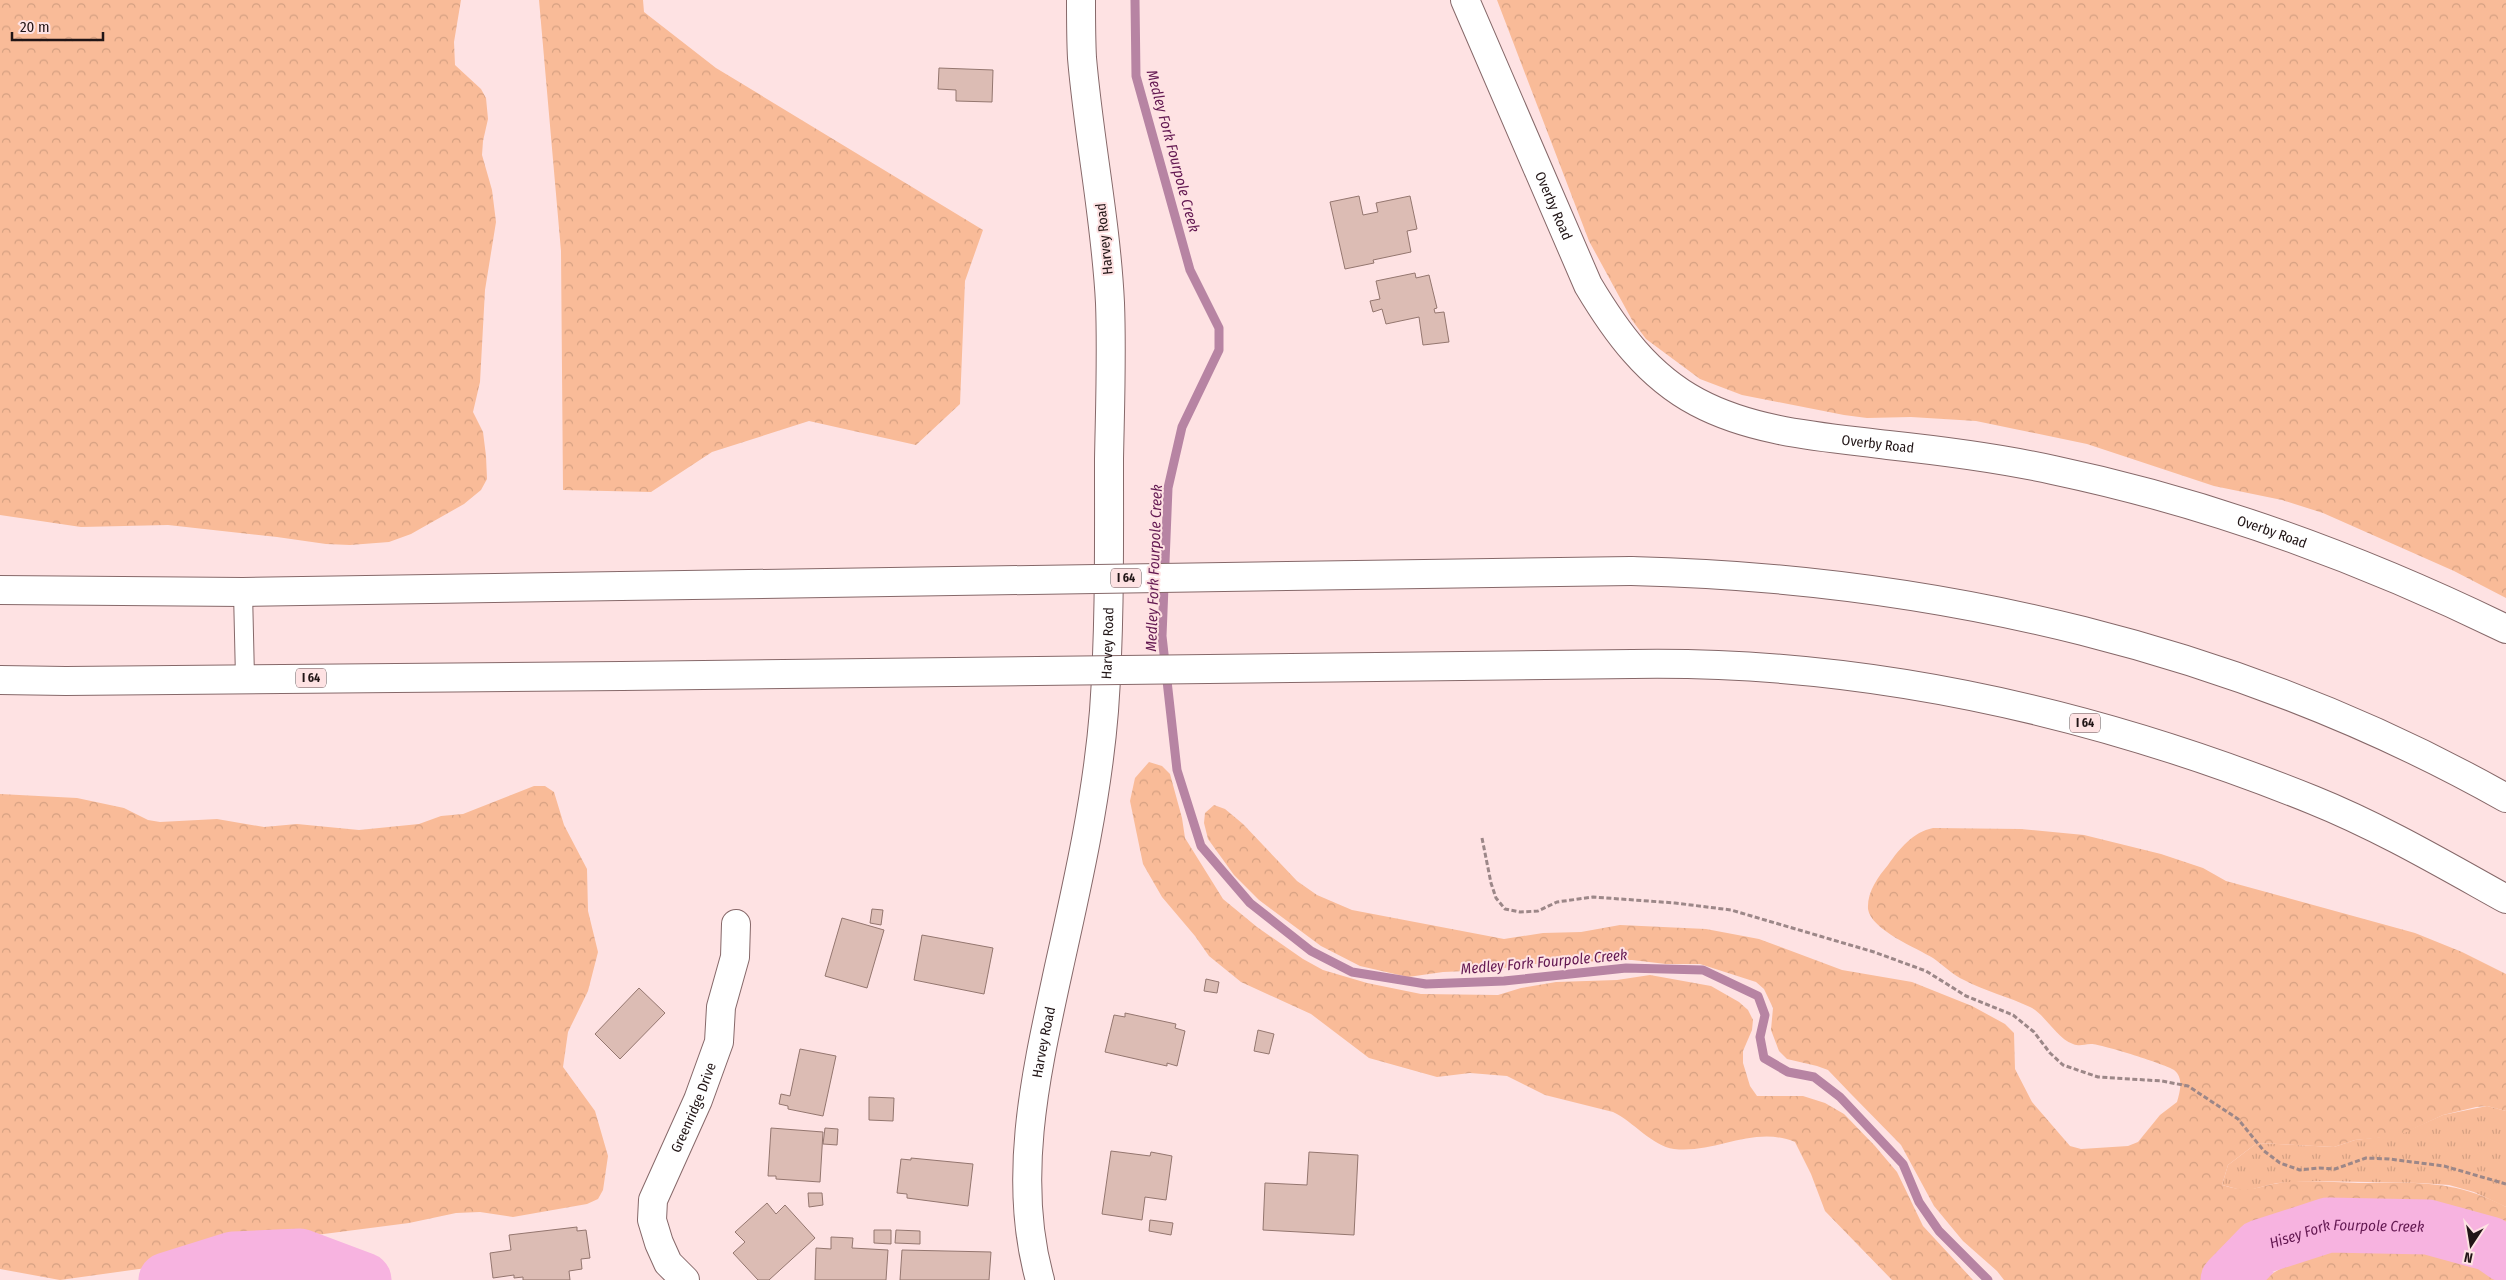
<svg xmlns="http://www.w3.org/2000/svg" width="2506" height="1280" font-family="'Fira Sans Condensed',sans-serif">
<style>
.grass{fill:url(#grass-tufts)}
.forest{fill:url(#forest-crowns)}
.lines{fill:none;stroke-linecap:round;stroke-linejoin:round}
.stream{stroke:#b784a3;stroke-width:9}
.river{stroke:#f7b3e0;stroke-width:55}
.building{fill:#dcbcb4;stroke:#94766f}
.service-casing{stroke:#866869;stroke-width:20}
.minor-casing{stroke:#866869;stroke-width:30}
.tertiary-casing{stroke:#866869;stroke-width:30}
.motorway-casing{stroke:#866869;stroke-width:30}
.path{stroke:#9c8788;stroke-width:3;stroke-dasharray:5 2.5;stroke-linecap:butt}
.service{stroke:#fff;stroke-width:18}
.minor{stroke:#fff;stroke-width:28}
.tertiary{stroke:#fff;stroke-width:28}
.motorway{stroke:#fff;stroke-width:28}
.motorway-bridge-casing{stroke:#866869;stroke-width:30;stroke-linecap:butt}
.motorway-bridge{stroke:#fff;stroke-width:28}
.labels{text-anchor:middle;stroke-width:4;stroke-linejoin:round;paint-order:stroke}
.shield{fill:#fee2e3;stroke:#635254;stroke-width:1}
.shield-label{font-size:12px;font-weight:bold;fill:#211516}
.street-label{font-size:14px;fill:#211516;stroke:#fee2e3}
.water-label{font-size:15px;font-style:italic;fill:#631851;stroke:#fee2e3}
</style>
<defs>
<pattern id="grass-tufts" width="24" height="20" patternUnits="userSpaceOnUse" patternTransform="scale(1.25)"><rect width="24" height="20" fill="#f9bb98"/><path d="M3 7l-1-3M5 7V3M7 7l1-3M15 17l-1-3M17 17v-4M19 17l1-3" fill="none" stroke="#d5a082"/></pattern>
<pattern id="forest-crowns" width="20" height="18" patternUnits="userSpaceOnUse" patternTransform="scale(1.25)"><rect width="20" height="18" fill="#f9bb98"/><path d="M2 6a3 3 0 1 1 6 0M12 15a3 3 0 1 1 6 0" fill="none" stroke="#d5a082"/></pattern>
</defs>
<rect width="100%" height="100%" fill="#fee2e3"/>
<polygon class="grass" points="2487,1106 2506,1111 2506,1207 2474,1192 2449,1185 2420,1183 2315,1181 2277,1183 2245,1191 2222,1185 2228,1165 2257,1143 2334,1147 2355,1140 2398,1135 2443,1115"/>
<g class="forest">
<polygon points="0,0 461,0 454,42 455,65 481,89 486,98 488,119 483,141 482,155 492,190 496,222 485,290 480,382 473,412 483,432 486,456 487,479 481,490 464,504 411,534 389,542 350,545 326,544 277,537 168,525 81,527 0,515"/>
<polygon points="539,0 643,0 644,12 716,68 983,230 965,281 960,404 916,445 809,421 712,452 651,492 563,490 561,251"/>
<polygon points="1497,0 2506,0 2506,598 2454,571 2323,513 2282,500 2214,486 2087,444 1976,421 1911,417 1867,418 1844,415 1742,395 1700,379 1646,339 1632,320 1589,241"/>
<path d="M 1149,762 L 1162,766 L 1170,774 L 1182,818 L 1185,838 L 1223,899 L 1257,927 L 1303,959 L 1323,970 L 1367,983 L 1421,994 L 1498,995 L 1521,988 L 1556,982 L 1617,980 L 1650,975 L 1711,986 L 1739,1002 L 1748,1010 L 1753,1020 L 1752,1030 L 1743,1051 L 1743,1063 L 1750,1086 L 1757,1096 L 1803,1096 L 1825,1103 L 1844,1114 L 1875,1146 L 1897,1172 L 1923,1226 L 1973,1280 L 1892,1280 L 1825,1211 L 1811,1174 L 1795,1142 C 1754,1125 1715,1154 1674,1149 C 1652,1146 1634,1122 1613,1112 L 1545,1095 L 1507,1076 L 1470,1073 L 1437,1077 L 1369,1058 L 1311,1014 L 1241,982 L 1209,956 L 1195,936 L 1162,897 L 1143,864 L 1130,801 L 1135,778 Z"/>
<polygon points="534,786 545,786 554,792 564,825 587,869 588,911 598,952 588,991 568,1032 563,1067 595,1111 608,1156 603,1190 598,1199 587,1204 513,1217 480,1212 456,1213 409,1223 316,1235 289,1232 265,1232 233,1246 175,1264 60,1280 0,1269 0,794 77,798 124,808 148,820 160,822 217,819 264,827 297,824 359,830 419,824 441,816 463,814"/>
<path d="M 1214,805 L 1225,809 L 1243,824 L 1297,881 L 1317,895 L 1352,910 L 1504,939 L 1543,933 L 1581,932 L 1620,925 L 1706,929 L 1759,939 L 1842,970 L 1912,982 L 1972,1006 L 2005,1024 L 2014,1033 L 2015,1069 L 2032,1102 L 2070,1146 L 2081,1149 L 2128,1146 L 2138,1142 L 2160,1115 L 2177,1102 C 2180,1091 2184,1078 2174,1070 C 2168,1065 2098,1043 2091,1044 C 2083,1044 2081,1047 2073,1044 C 2056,1038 2046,1015 2030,1007 C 2009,997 1985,991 1964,980 C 1953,975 1943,965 1933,958 C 1917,948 1871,930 1868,909 C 1867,892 1878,877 1888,865 C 1900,848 1913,832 1933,828 L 2021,829 L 2084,835 L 2161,854 L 2203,868 L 2226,881 L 2415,933 L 2462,952 L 2506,974 L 2506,1111 L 2487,1106 L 2476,1107 L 2443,1115 L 2398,1136 L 2355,1140 L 2334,1147 L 2257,1143 L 2228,1165 L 2222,1185 C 2255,1195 2259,1184 2289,1182 C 2312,1180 2335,1182 2358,1183 C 2415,1183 2454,1179 2506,1207 L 2506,1244 L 2461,1220 L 2428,1213 L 2375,1218 L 2342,1214 L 2307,1216 L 2265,1232 L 2218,1265 L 2203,1280 L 2004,1280 L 1997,1271 L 1963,1241 L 1934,1206 L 1901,1145 L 1851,1094 L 1828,1070 L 1817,1066 L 1787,1059 L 1779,1051 L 1771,1030 L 1773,1008 L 1764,989 L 1756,982 L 1700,964 L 1666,964 L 1632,960 L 1603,960 L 1569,965 L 1534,964 L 1490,970 L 1443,972 L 1408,977 L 1360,966 L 1321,946 L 1259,900 L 1234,875 L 1208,839 L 1204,823 L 1205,813 Z"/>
<path d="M 2341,1242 L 2384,1249 L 2419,1245 L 2441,1246 L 2497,1261 L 2506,1268 L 2506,1280 L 2262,1280 C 2287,1265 2311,1247 2341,1242 Z"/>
</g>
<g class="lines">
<polyline class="stream" points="1135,0 1136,76 1190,270 1219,328 1219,350 1182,427 1168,488 1162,636 1177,770 1201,846 1250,903 1311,951 1352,972 1426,984 1504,981 1626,968 1703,970 1758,996 1765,1015 1760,1037 1764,1058 1788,1072 1814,1077 1840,1097 1903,1164 1919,1202 1939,1231 1988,1280"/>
<g class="river">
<polyline points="166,1280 233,1259 300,1256 364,1280"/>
<path id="s1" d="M 2228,1280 L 2260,1247 L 2328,1225 L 2428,1227 L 2490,1244 L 2506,1255"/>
</g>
</g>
<g class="building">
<polygon points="939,68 993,70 992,102 956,101 956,90 938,89"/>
<polygon points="1359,196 1363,215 1378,212 1376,203 1410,196 1417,229 1407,231 1411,252 1373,260 1374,263 1345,269 1330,202"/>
<polygon points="1415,273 1416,278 1429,275 1437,308 1434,309 1435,313 1444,312 1449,342 1423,345 1419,317 1386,324 1382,309 1373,312 1370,301 1380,299 1376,281"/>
<polygon points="872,909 883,910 881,925 870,923"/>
<polygon points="842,918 884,930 867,988 825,976"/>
<polygon points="922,935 993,948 984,994 914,980"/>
<polygon points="1206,979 1219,982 1217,993 1204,991"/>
<polygon points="639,988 665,1013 620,1059 595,1034"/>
<polygon points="1125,1013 1176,1024 1175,1028 1185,1031 1177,1066 1167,1063 1167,1066 1105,1052 1114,1015 1125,1017"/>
<polygon points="1258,1030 1274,1034 1269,1054 1254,1051"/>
<polygon points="800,1049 836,1056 823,1116 788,1109 788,1106 779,1104 781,1094 790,1096"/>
<polygon points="869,1097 894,1098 893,1121 869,1120"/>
<polygon points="771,1128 823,1132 820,1182 776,1179 776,1176 768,1176"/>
<polygon points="825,1128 838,1129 837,1145 823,1144"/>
<polygon points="1111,1151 1150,1156 1151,1152 1172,1156 1166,1200 1145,1197 1142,1220 1102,1214"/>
<polygon points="1309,1152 1358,1155 1354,1235 1263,1230 1265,1183 1307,1185"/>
<polygon points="911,1158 973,1164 968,1206 907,1198 907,1194 897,1193 901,1159 911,1160"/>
<polygon points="808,1193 822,1193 823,1205 809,1207"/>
<polygon points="767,1203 776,1214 785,1205 815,1238 769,1280 758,1280 733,1253 745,1242 735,1232"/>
<polygon points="1150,1220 1173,1223 1171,1235 1149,1231"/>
<polygon points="577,1227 577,1231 586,1230 590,1258 581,1259 582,1269 569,1271 570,1280 523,1280 523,1277 514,1278 514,1275 493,1278 490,1253 511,1250 509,1235"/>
<polygon points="874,1230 891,1230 891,1244 874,1243"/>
<polygon points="896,1230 920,1231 920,1244 895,1243"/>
<polygon points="831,1237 853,1238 852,1248 888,1250 886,1280 815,1280 816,1248 831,1249"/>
<polygon points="902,1250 991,1252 989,1280 900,1280"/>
</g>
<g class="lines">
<g class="service-casing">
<polyline id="service" points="243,592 245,678"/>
</g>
<g class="minor-casing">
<g id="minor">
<path id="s2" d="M 1465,0 L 1588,285 C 1616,332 1648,376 1697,402 C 1755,433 1825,437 1888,445 C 1944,451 1999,458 2053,470 C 2210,503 2362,559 2506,629"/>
<path id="s3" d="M 685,1280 L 668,1263 L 659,1243 L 652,1220 L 653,1200 L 698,1100 L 719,1042 L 721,1007 L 735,957 L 736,924"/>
</g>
</g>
<g class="tertiary-casing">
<g id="tertiary">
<path id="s4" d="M 1040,1280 C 1011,1177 1037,1069 1059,967 C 1078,882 1097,798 1104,711 C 1110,628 1109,542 1109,459 C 1110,407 1112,355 1110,303 C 1106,221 1089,140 1082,58 C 1081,39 1081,19 1081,0"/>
</g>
</g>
<g class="motorway-casing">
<g id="motorway">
<path d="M 1631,571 C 1935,578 2240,648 2506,798"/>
<polyline points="0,590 243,592 621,586"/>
<path d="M 1632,664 C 1867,660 2097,713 2313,800 C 2380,827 2443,864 2506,899"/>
<polyline points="0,680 66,681 622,676"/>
</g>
</g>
<polyline class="path" points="1482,838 1491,883 1496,898 1505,909 1520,912 1538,911 1557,902 1593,897 1675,903 1731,910 1874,952 1926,971 1966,996 2013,1015 2034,1032 2050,1053 2063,1065 2098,1077 2162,1081 2188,1086 2238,1119 2264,1151 2280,1163 2300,1170 2319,1168 2335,1169 2366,1158 2389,1159 2444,1166 2506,1184"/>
<use href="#service" class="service"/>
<use href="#minor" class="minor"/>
<use href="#tertiary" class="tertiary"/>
<use href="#motorway" class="motorway"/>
<g class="motorway-bridge-casing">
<g id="motorway-bridge">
<polyline points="621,586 1631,571"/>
<polyline points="622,676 1632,664"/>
</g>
</g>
<use href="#motorway-bridge" class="motorway-bridge"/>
</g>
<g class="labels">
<g class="shield">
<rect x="1111" y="568.5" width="30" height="19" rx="4"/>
<rect x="296" y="668.5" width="30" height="19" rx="4"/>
<rect x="2070" y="713.5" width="30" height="19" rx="4"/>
</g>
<g class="shield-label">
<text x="1126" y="582">I 64</text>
<text x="311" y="682">I 64</text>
<text x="2085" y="727">I 64</text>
</g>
<g class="street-label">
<text dy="5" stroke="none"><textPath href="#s2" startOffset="224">Overby Road</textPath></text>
<text transform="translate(1104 239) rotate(-96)" y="5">Harvey Road</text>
<text dy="5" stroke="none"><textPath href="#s2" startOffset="659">Overby Road</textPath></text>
<text dy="5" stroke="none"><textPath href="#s2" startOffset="1064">Overby Road</textPath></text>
<text dy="5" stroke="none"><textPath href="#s4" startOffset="645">Harvey Road</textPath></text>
<text dy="5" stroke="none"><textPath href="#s4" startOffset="240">Harvey Road</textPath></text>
<text dy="5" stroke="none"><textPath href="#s3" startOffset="191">Greenridge Drive</textPath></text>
</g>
<g class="water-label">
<text transform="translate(1173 151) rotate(75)" y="5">Medley Fork Fourpole Creek</text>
<text transform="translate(1154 568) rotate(-88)" y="5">Medley Fork Fourpole Creek</text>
<text transform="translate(1544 962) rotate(-5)" y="5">Medley Fork Fourpole Creek</text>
<text dy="5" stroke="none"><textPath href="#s1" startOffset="135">Hisey Fork Fourpole Creek</textPath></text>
</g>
</g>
<g transform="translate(2471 1245) rotate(192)" stroke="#fee2e3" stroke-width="4" paint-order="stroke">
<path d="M0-4L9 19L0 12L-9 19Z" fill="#211516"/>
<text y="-8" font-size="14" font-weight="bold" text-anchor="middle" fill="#211516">N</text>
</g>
<path d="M12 32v8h91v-8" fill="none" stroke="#211516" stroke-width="2.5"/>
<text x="20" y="32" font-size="15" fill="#211516" stroke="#fee2e3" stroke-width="4" paint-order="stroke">20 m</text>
</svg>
